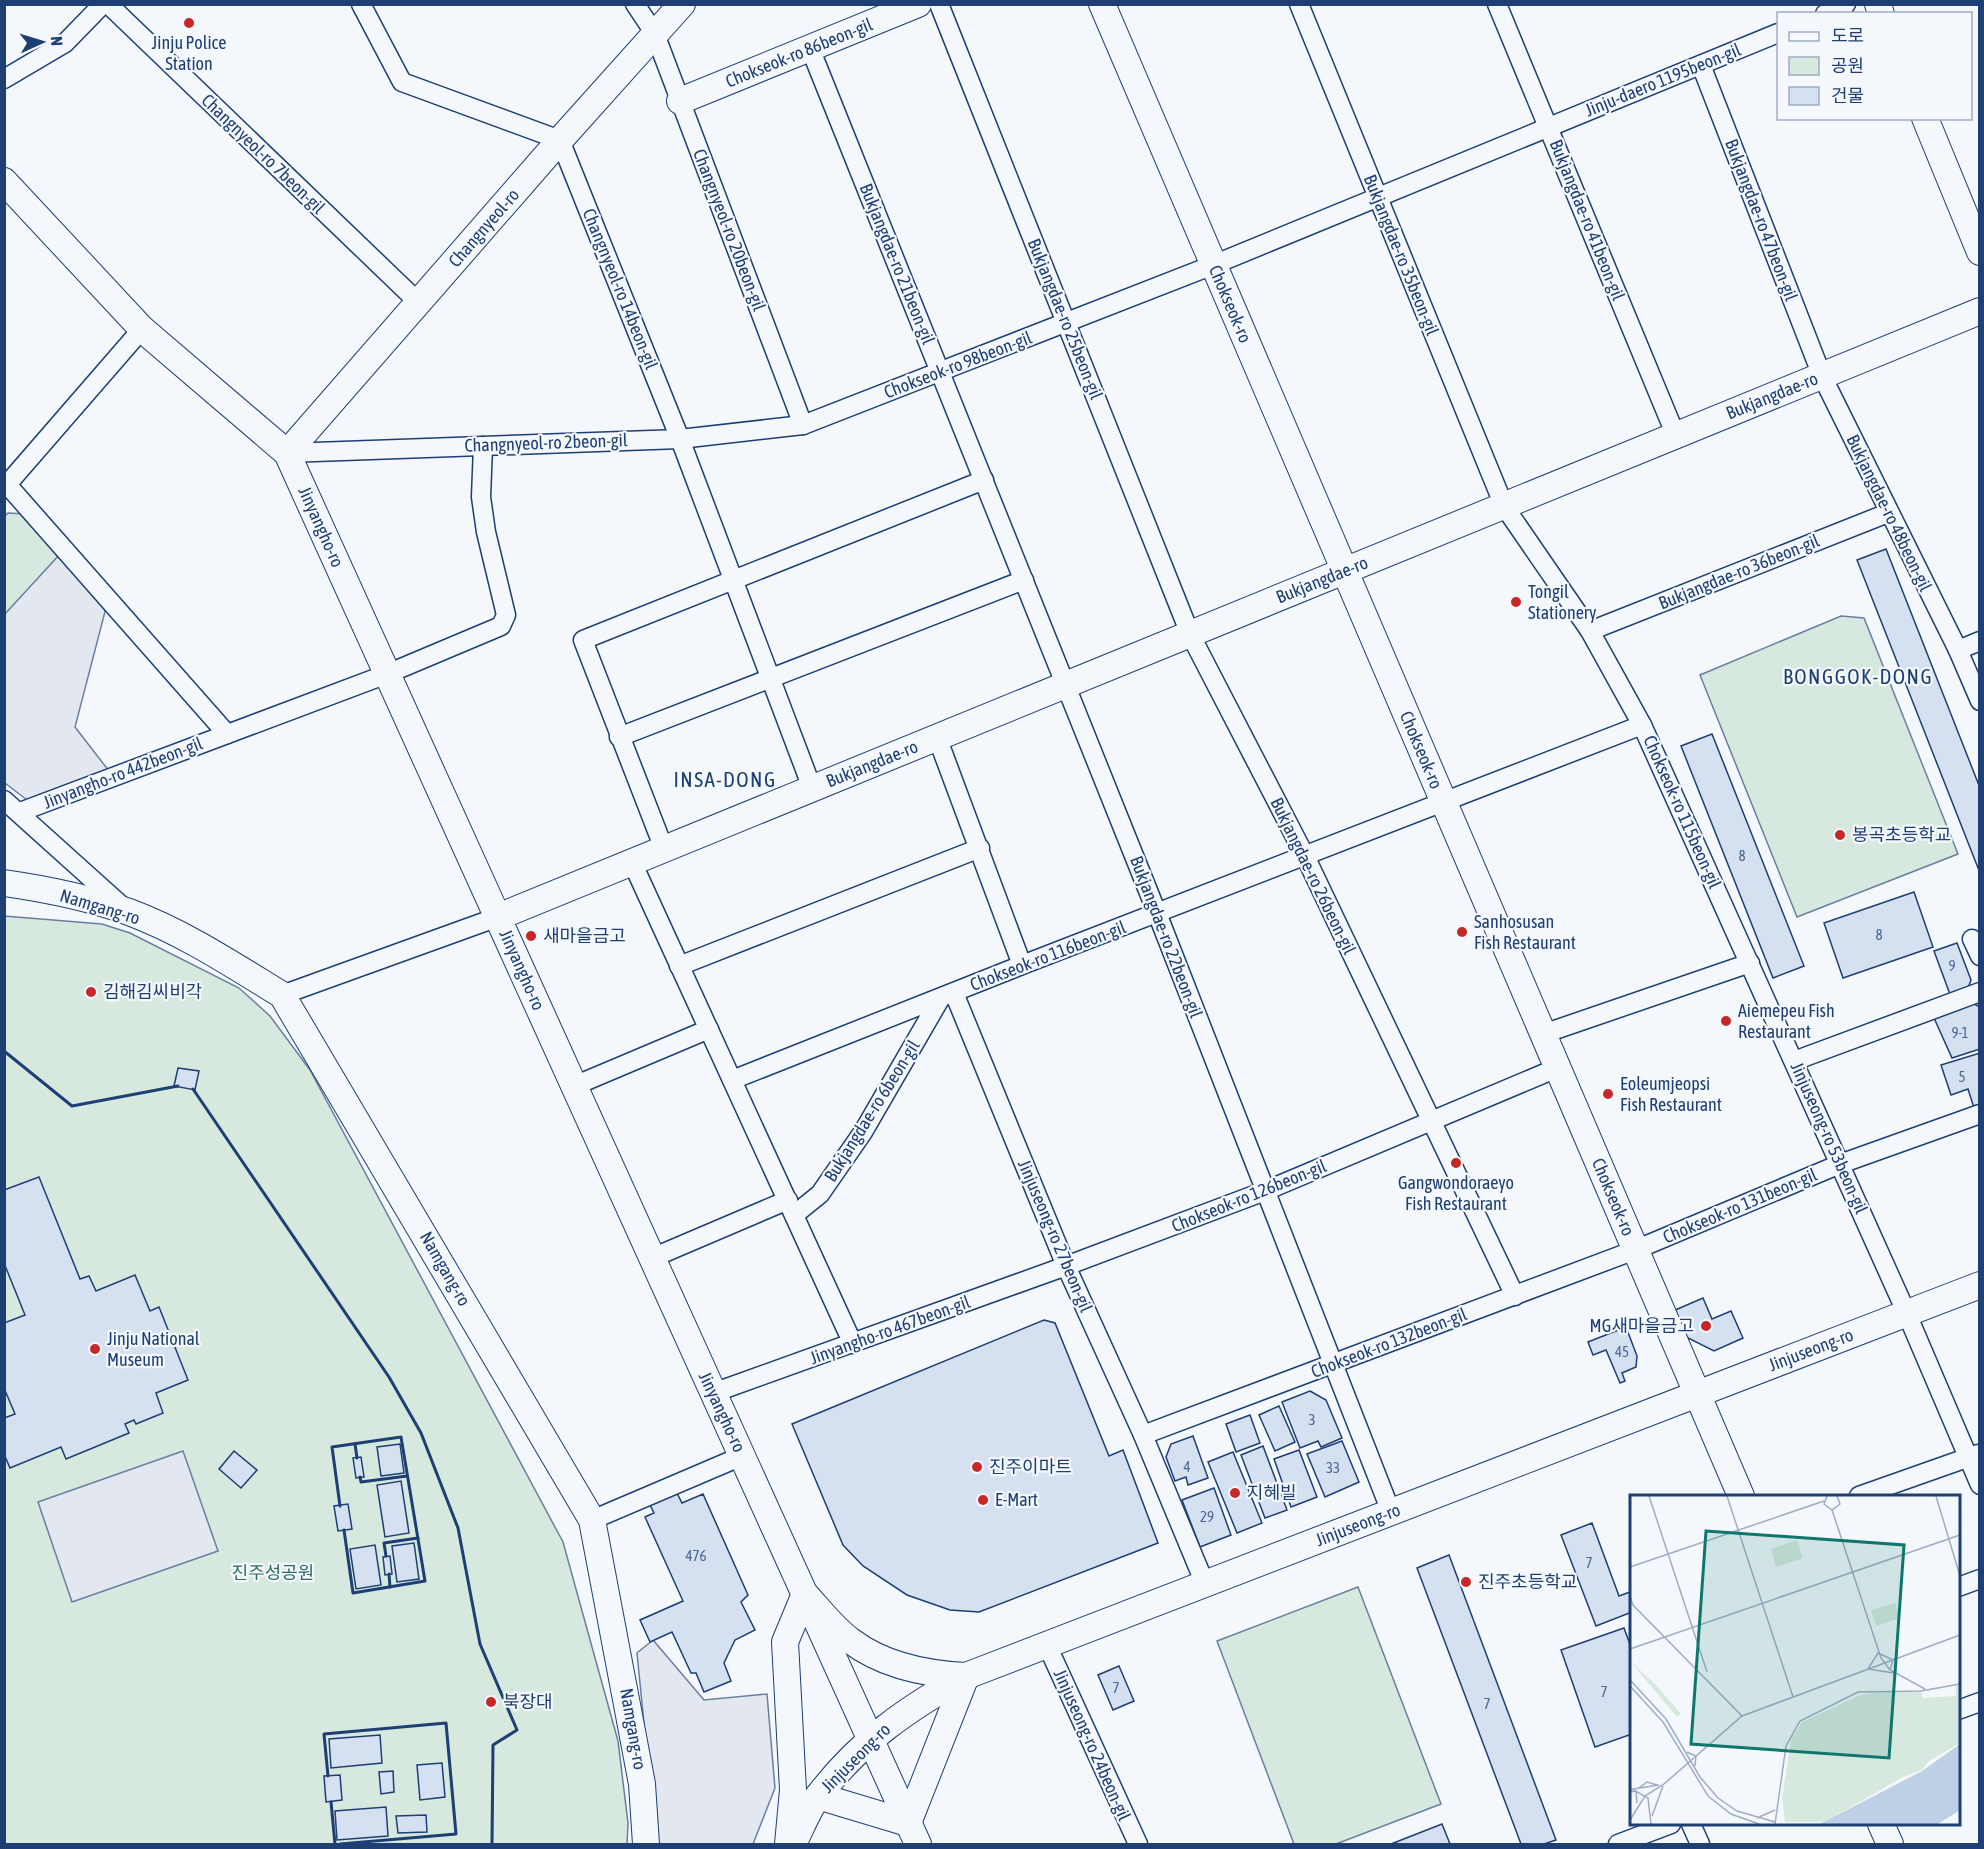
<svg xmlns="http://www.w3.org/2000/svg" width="1984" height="1849" font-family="'Asap Condensed','Noto Sans KR',sans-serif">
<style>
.green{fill:#d7e8df;stroke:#687fa3;stroke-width:1.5}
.parking{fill:#e3e8f0;stroke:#687fa3;stroke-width:1.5}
.building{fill:#d5e0f0;stroke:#1d3f73;stroke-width:1.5}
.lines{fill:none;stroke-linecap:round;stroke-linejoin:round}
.street-casing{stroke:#1d3f73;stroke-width:21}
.secondary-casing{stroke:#1d3f73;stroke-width:28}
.street{stroke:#f4f7fb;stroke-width:18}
.secondary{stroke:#f4f7fb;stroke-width:26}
.wall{stroke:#1d3f73;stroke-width:3}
.poi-dot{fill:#c62828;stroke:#f4f7fb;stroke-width:2}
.labels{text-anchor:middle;stroke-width:4.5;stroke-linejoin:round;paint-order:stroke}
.number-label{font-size:15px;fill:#4b6792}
.poi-label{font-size:18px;fill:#1d3f73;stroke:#f4f7fb;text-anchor:start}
.street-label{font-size:18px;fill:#1d3f73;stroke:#f4f7fb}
.park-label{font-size:18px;fill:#2c6c60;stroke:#f4f7fb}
.quarter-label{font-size:21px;letter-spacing:1.5px;fill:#1d3f73;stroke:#f4f7fb}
.inset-road{fill:none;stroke:#9eadc5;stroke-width:1.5}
.view{fill:#0f766e;fill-opacity:0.15;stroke:#0f766e;stroke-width:3}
.inset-edge{fill:none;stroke:#1d3f73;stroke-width:3}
</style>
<rect width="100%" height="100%" fill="#f4f7fb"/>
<g class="green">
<polygon points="8,513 26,514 61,553 5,615 4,517"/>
<polygon points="1841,616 1864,618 1958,854 1797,917 1700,675"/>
<polygon points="4,916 102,924 130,933 239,988 270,1016 310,1070 563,1542 618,1741 628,1823 627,1844 5,1844"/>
<polygon points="1358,1587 1441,1804 1336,1844 1294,1844 1217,1641"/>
</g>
<g class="parking">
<polygon points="61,553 107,604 75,727 109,771 27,800 5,783 4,615"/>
<polygon points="183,1451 218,1551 72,1602 38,1502"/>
<polygon points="653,1640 704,1700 767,1694 775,1788 753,1844 656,1844 637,1653"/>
</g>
<g class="building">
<polygon points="1886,549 1980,788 1980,873 1857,560"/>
<polygon points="1712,734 1804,966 1773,978 1681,746"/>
<polygon points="1914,892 1933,947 1843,978 1824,923"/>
<polygon points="1957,943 1971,980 1967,991 1951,997 1934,951"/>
<polygon points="1972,1003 1980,1007 1980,1049 1952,1058 1934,1018"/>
<polygon points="1980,1053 1980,1109 1975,1111 1968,1089 1951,1095 1941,1065"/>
<polygon points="178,1068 199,1071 195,1090 174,1086"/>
<polygon points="39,1177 80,1279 89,1276 96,1291 135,1275 150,1311 159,1307 188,1380 156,1393 163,1413 136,1424 134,1420 125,1424 129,1433 66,1459 61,1447 10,1468 4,1454 4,1418 15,1414 4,1388 4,1323 25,1315 4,1263 4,1190"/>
<polygon points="1703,1298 1712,1319 1731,1311 1743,1338 1714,1351 1684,1336 1673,1311"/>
<polygon points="1044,1320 1055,1323 1109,1456 1123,1450 1158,1543 979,1612 950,1610 907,1595 863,1566 843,1545 792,1424"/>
<polygon points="1626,1327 1637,1356 1636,1367 1622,1373 1625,1381 1620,1383 1606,1350 1593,1355 1588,1342"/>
<polygon points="1310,1391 1326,1400 1342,1438 1321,1447 1318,1441 1300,1448 1282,1402"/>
<polygon points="1279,1406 1295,1442 1275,1451 1259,1415"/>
<polygon points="1250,1415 1260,1443 1236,1452 1226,1424"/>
<polygon points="1193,1436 1208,1478 1188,1485 1186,1477 1175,1481 1166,1457 1171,1444"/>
<polygon points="1342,1441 1359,1482 1325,1497 1307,1454"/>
<polygon points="400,1444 404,1473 381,1476 377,1447"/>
<polygon points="1263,1446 1287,1510 1265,1518 1241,1455"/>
<polygon points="1299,1450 1317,1497 1291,1507 1274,1459"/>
<polygon points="234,1451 257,1470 241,1488 219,1469"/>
<polygon points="1233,1452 1262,1523 1237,1533 1208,1462"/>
<polygon points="361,1457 364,1477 356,1478 353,1458"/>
<polygon points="401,1481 409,1533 385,1537 377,1485"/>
<polygon points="1214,1488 1231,1535 1200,1547 1182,1500"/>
<polygon points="677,1493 682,1503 703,1494 748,1595 741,1602 755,1630 735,1640 724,1663 731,1681 704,1692 696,1673 691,1673 672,1632 650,1642 640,1620 683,1601 645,1517 654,1513 650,1505"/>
<polygon points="348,1504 352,1529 338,1531 334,1506"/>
<polygon points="1592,1523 1619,1596 1630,1592 1632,1597 1632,1612 1596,1626 1561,1535"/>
<polygon points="414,1543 419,1579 397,1582 392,1546"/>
<polygon points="375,1545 381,1585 356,1589 350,1549"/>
<polygon points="1449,1555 1556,1840 1544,1844 1521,1844 1417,1568"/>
<polygon points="390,1556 392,1574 385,1575 383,1557"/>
<polygon points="1624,1628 1632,1650 1632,1734 1595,1747 1561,1650"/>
<polygon points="1119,1666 1134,1701 1113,1710 1098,1675"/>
<polygon points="380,1735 382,1763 331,1768 329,1739"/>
<polygon points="442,1763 445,1797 420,1800 417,1765"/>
<polygon points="393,1771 394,1792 381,1794 379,1772"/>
<polygon points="340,1775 342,1800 326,1802 324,1776"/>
<polygon points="386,1807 388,1836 337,1840 335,1811"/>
<polygon points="426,1815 427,1832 398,1833 396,1816"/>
<polygon points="1442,1824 1450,1844 1391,1844"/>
</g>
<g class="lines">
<g class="street-casing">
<g id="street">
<polyline points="108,4 419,303"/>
<polyline points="361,4 402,82 560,140 680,439 812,788"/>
<polyline points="635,4 655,34 803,425"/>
<polyline points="939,4 1190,634 1305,856 1515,1296"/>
<polyline points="1299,4 1504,506 1590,631 1642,725 1907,1314 1980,1485"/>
<polyline points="1497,4 1676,436"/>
<polyline points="1825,14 1846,4"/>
<polyline points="810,48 1157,913 1391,1512"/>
<polyline points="1701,65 1822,376 1958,650 1980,701"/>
<polyline points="4,79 65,43 103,4"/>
<polyline points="287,453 680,439 803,425 1213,265 1778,33"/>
<polyline points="4,481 227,734"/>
<polyline points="4,488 142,329"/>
<polyline points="1590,631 1888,513"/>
<polyline points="1958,650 1980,641"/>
<polyline points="619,737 1024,580"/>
<polyline points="937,737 1022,965"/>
<polyline points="4,800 123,907"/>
<polyline points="20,812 387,674 501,626 506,615 486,532 481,497 483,446"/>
<polyline points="664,849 583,640 984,480"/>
<polyline points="632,862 853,1344"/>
<polyline points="1972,939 1980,956"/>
<polyline points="679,966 980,848"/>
<polyline points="954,993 1066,1266 1143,1435 1205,1584"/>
<polyline points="282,995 498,917"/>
<polyline points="1543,1034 1750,963"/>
<polyline points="1794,1061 1980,992"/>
<polyline points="732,1080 1022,965 1642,725"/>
<polyline points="574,1086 709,1029"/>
<polyline points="794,1215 820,1194 863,1132 940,999"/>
<polyline points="652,1258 788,1200"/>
<polyline points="713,1393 1066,1266 1265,1191 1557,1068"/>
<polyline points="1143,1435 1635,1250 1840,1164 1980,1114"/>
<polyline points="1859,1496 1978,1454"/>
<polyline points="592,1520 742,1456"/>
<polyline points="1958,1587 1980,1579"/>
<polyline points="1047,1645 1138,1844"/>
<polyline points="1958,1710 1980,1702"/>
<polyline points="1691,1824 1700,1844"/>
<polyline points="1618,1844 1671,1824"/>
</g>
</g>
<g class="secondary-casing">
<g id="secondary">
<polyline points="1102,4 1741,1496"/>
<polyline points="1878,4 1881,14"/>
<polyline points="680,101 918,4"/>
<polyline points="1925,118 1980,252"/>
<polyline points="4,181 142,329 287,453 918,1844"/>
<polyline points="287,453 560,140 682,4"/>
<path d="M 4,883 C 46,889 90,898 129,912 C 183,932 233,965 282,995 L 592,1520 L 642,1784 L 646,1844"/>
<polyline points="498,917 1980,311"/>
<polyline points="1881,1824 1890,1844"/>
<path d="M 788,1844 L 793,1790 L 785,1642 L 805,1594 C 819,1609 834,1629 851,1641 C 884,1666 926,1674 966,1676 L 908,1823 L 818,1796"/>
<path d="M 793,1844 C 801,1829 808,1809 819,1795 C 859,1742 908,1708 966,1676 L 1980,1285"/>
</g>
</g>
<use href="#street" class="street"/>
<use href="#secondary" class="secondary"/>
<g class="wall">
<polyline points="4,1051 72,1106 178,1086"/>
<polyline points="193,1089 389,1377 421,1433 458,1528 480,1644 517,1730 493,1745 492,1844"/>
<polyline points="355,1444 357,1458"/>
<polyline points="360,1477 361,1482 407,1476"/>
<polyline points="340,1506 332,1447 401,1437 425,1581 353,1593 344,1530"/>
<polyline points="386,1556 384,1543 418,1538"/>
<polyline points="389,1574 390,1587"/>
<polyline points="328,1776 324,1734 446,1723 456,1834 340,1844"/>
<polyline points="331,1802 335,1844"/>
</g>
</g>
<g class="poi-dot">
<circle cx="189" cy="23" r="6"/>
<circle cx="1516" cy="602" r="6"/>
<circle cx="1840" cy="835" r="6"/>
<circle cx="1462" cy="932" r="6"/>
<circle cx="531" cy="936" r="6"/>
<circle cx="91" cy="992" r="6"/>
<circle cx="1726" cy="1021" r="6"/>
<circle cx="1608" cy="1094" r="6"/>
<circle cx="1456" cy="1163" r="6"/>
<circle cx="1706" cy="1326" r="6"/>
<circle cx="95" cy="1349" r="6"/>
<circle cx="977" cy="1467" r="6"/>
<circle cx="1235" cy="1493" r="6"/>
<circle cx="983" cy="1500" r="6"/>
<circle cx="1466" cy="1582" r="6"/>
<circle cx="491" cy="1702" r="6"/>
</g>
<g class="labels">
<g class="number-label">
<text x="1742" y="861">8</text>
<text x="1879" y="940">8</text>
<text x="1952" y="971">9</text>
<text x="1960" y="1038">9-1</text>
<text x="1962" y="1082">5</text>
<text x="1622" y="1357">45</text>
<text x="1312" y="1425">3</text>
<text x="1187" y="1472">4</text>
<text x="1333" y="1473">33</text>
<text x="1207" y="1522">29</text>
<text x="696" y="1561">476</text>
<text x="1589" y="1568">7</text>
<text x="1116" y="1693">7</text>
<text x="1604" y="1697">7</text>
<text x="1487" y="1709">7</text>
</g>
<g class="poi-label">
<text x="189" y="49" text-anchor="middle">Jinju Police<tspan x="189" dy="21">Station</tspan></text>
<text x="1528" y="598">Tongil<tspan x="1528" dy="21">Stationery</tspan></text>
<text x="1852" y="841">봉곡초등학교</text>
<text x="1474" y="928">Sanhosusan<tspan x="1474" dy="21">Fish Restaurant</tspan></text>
<text x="543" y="942">새마을금고</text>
<text x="103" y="998">김해김씨비각</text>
<text x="1738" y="1017">Aiemepeu Fish<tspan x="1738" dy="21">Restaurant</tspan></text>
<text x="1620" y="1090">Eoleumjeopsi<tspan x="1620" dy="21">Fish Restaurant</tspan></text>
<text x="1456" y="1189" text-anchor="middle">Gangwondoraeyo<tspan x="1456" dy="21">Fish Restaurant</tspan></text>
<text x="1694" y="1332" text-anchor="end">MG새마을금고</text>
<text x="107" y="1345">Jinju National<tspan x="107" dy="21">Museum</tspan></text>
<text x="989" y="1473">진주이마트</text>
<text x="1247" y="1499">지혜빌</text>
<text x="995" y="1506">E-Mart</text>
<text x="1478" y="1588">진주초등학교</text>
<text x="503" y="1708">북장대</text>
</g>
<g class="street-label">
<text transform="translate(799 53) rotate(-22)" y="6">Chokseok-ro 86beon-gil</text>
<text transform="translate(1663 80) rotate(-22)" y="6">Jinju-daero 1195beon-gil</text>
<text transform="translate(263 154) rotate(44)" y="6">Changnyeol-ro 7beon-gil</text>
<text transform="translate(1587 220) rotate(68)" y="6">Bukjangdae-ro 41beon-gil</text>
<text transform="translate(1761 220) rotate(69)" y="6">Bukjangdae-ro 47beon-gil</text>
<text transform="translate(484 228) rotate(-49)" y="6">Changnyeol-ro</text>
<text transform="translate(729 230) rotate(69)" y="6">Changnyeol-ro 20beon-gil</text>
<text transform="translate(1401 255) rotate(68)" y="6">Bukjangdae-ro 35beon-gil</text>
<text transform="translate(897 264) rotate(68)" y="6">Bukjangdae-ro 21beon-gil</text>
<text transform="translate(620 289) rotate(68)" y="6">Changnyeol-ro 14beon-gil</text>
<text transform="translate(1230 304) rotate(67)" y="6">Chokseok-ro</text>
<text transform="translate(1065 319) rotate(68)" y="6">Bukjangdae-ro 25beon-gil</text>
<text transform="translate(958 365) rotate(-21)" y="6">Chokseok-ro 98beon-gil</text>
<text transform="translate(1772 396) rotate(-22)" y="6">Bukjangdae-ro</text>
<text transform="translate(546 443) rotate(-2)" y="6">Changnyeol-ro 2beon-gil</text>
<text transform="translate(1889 513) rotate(64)" y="6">Bukjangdae-ro 48beon-gil</text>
<text transform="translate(321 527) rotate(66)" y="6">Jinyangho-ro</text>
<text transform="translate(1739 572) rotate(-22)" y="6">Bukjangdae-ro 36beon-gil</text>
<text transform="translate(1322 580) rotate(-22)" y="6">Bukjangdae-ro</text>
<text transform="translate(1421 750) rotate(67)" y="6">Chokseok-ro</text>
<text transform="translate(872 764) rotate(-22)" y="6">Bukjangdae-ro</text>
<text transform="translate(123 773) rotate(-21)" y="6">Jinyangho-ro 442beon-gil</text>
<text transform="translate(1682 812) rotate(66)" y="6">Chokseok-ro 115beon-gil</text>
<text transform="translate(1313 876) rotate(64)" y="6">Bukjangdae-ro 26beon-gil</text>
<text transform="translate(100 907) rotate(17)" y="6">Namgang-ro</text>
<text transform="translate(1166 937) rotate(69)" y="6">Bukjangdae-ro 22beon-gil</text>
<text transform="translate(1048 956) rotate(-21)" y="6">Chokseok-ro 116beon-gil</text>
<text transform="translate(522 970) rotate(66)" y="6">Jinyangho-ro</text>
<text transform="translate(872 1111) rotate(-58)" y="6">Bukjangdae-ro 6beon-gil</text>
<text transform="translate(1829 1138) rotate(66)" y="6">Jinjuseong-ro 53beon-gil</text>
<text transform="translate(1249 1196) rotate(-22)" y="6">Chokseok-ro 126beon-gil</text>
<text transform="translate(1613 1197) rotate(67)" y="6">Chokseok-ro</text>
<text transform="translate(1740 1206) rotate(-23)" y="6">Chokseok-ro 131beon-gil</text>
<text transform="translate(1055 1236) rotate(67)" y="6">Jinjuseong-ro 27beon-gil</text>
<text transform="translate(445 1269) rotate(60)" y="6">Namgang-ro</text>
<text transform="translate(890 1330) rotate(-20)" y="6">Jinyangho-ro 467beon-gil</text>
<text transform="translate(1389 1343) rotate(-21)" y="6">Chokseok-ro 132beon-gil</text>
<text transform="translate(1811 1350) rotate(-21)" y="6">Jinjuseong-ro</text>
<text transform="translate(722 1412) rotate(65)" y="6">Jinyangho-ro</text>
<text transform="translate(1358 1525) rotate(-21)" y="6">Jinjuseong-ro</text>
<text transform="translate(633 1729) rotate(80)" y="6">Namgang-ro</text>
<text transform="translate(1092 1745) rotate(66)" y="6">Jinjuseong-ro 24beon-gil</text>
<text transform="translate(856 1758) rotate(-45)" y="6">Jinjuseong-ro</text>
</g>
<g class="park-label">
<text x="273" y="1579">진주성공원</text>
</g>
<g class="quarter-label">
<text x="1858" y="684">BONGGOK-DONG</text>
<text x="725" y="787">INSA-DONG</text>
</g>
</g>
<g transform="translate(1630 1495)">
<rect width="330" height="330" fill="#f4f7fb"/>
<path d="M 167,45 L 173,63 L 146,72 L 141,54 ZM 265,108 L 270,123 L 246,131 L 241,115 ZM 0,166 L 26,190 L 51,219 L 47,222 ZM 330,190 L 330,248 L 299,266 L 292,275 L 273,282 L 195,327 L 155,327 L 152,303 L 161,245 L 172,227 L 231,200 L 252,196 L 291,197 L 293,203 L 326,201 L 326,191 Z" fill="#d7e8df"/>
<path d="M 330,249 L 330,315 L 308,329 L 190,329 L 292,276 Z" fill="#bed0e5"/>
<path class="inset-road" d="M 19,1 L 77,177M 97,1 L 163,202M 197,1 L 194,9 L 202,15 L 210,9 L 207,1M 306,1 L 330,81M 202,15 L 251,163 L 260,175 L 295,194M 0,72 L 194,6M 0,102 L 3,110 L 112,221M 0,154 L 330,40M 260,175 L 263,165 L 248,158 L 238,174 L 264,178M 0,185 L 36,224 L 70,282 L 88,303 L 107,316 L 145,327M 0,191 L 33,227 L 78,301 L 101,319 L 129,329M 57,257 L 66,261 L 65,271M 0,293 L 18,303 L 21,329M 9,293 L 17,287 L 27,290M 3,294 L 29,290M 0,297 L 6,296 L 7,308M 22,321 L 33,291M 127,323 L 145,315M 0,325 L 15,301 L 34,289 L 112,221 L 330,140M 145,329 L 156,251 L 170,226 L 228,197 L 291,196 L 330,189"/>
<path class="view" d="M 76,36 L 274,50 L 259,263 L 61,249 Z"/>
<rect width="330" height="330" class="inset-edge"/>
</g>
<rect width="1984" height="1849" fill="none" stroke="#1d3f73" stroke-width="12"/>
<rect x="1777" y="12" width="195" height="108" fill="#f4f7fb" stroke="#9eadc5" stroke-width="1.5"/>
<rect x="1789" y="32" width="30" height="9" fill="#f4f7fb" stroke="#9eadc5" stroke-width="1.5"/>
<text x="1831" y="42" font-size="18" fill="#1d3f73">도로</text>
<rect x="1789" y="57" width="30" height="18" fill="#d7e8df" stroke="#9eadc5" stroke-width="1.5"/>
<text x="1831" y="72" font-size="18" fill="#1d3f73">공원</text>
<rect x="1789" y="87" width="30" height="18" fill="#d5e0f0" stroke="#9eadc5" stroke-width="1.5"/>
<text x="1831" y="102" font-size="18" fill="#1d3f73">건물</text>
<g transform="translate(42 42) rotate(86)" stroke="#f4f7fb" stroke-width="4.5" paint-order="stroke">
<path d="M0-4.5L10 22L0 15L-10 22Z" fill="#1d3f73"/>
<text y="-9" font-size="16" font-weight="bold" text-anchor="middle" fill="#1d3f73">N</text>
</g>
</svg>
